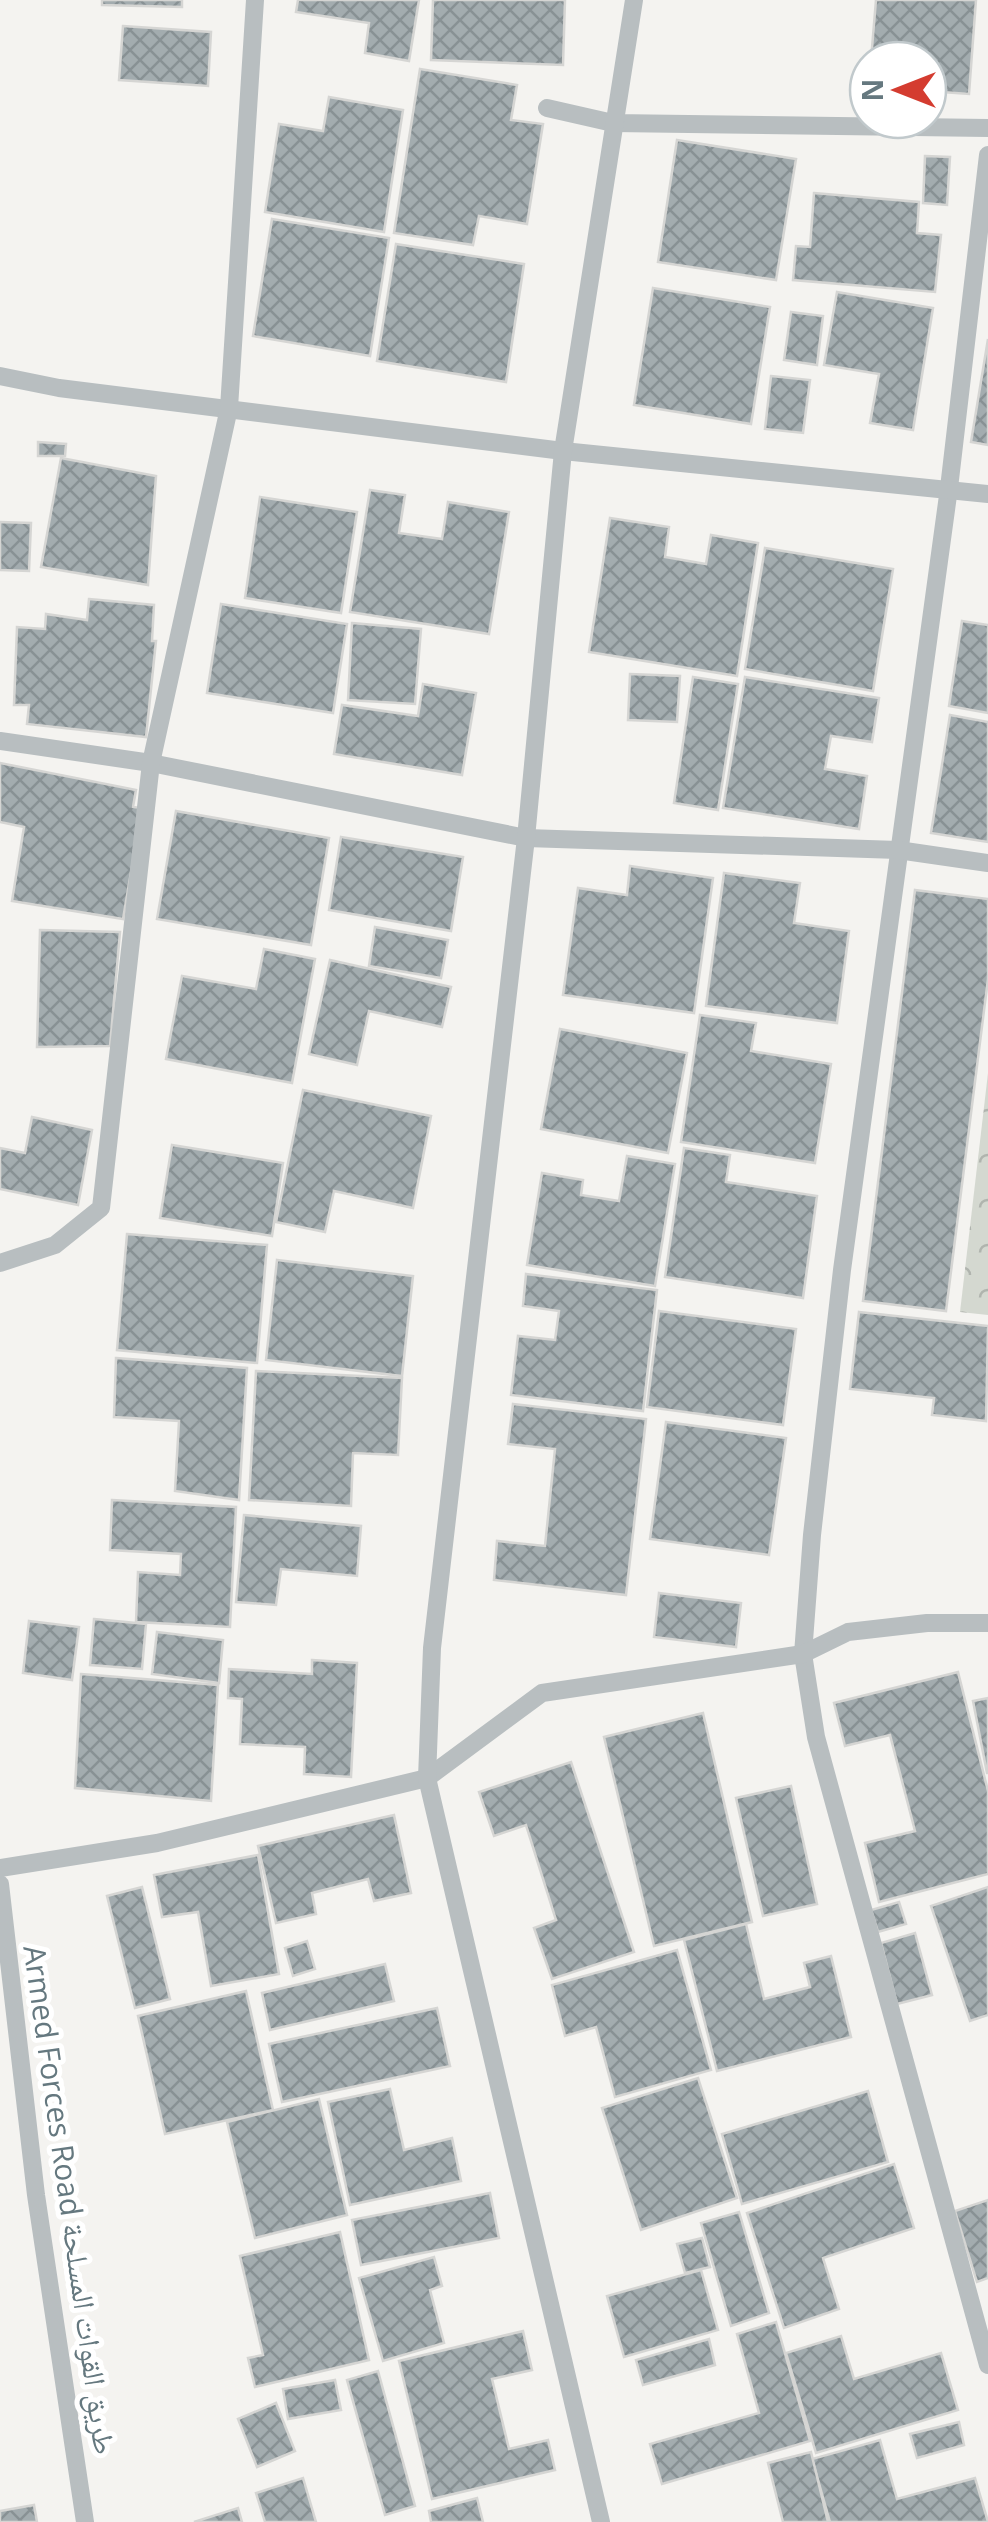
<svg xmlns="http://www.w3.org/2000/svg" width="988" height="2522" font-family="'Open Sans','Noto Naskh Arabic',sans-serif">
<style>
.park{fill:url(#park-crowns)}
.building{fill:url(#building-cross-hatch);stroke:#d5d5d3;stroke-width:2.5}
.lines{fill:none;stroke-linecap:round;stroke-linejoin:round}
.minor{stroke:#b8bec0;stroke-width:18}
.labels{text-anchor:middle;stroke-width:10;stroke-linejoin:round;paint-order:stroke}
.street-label{font-size:30px;fill:#65787f;stroke:#fff}
</style>
<defs>
<pattern id="park-crowns" width="20" height="18" patternUnits="userSpaceOnUse" patternTransform="scale(2.5)"><rect width="20" height="18" fill="#d4d8d0"/><path d="M2 6a3 3 0 1 1 6 0M12 15a3 3 0 1 1 6 0" fill="none" stroke="#b0b4ae"/></pattern>
<pattern id="building-cross-hatch" width="8" height="8" patternUnits="userSpaceOnUse" patternTransform="scale(2.5)"><rect width="8" height="8" fill="#a3acaf"/><path d="M0 0l8 8M0 8l8-8" fill="none" stroke="#889194"/></pattern>
</defs>
<rect width="100%" height="100%" fill="#f4f3f0"/>
<polygon class="park" points="988,1073 988,1315 960,1312"/>
<g class="building">
<polygon points="102,0 182,0 182,7 102,5"/>
<polygon points="298,0 419,0 409,61 365,53 369,23 296,12"/>
<polygon points="433,0 565,0 563,65 431,60"/>
<polygon points="876,0 976,0 969,94 928,91 928,60 871,60"/>
<polygon points="123,26 211,32 208,86 119,80"/>
<polygon points="420,69 517,85 511,120 543,124 527,224 479,216 473,245 394,233"/>
<polygon points="329,97 403,110 384,232 265,212 279,124 323,131"/>
<polygon points="677,140 796,159 776,280 658,262"/>
<polygon points="925,156 950,157 947,205 923,203"/>
<polygon points="814,193 919,202 917,233 941,235 935,292 793,280 796,246 810,247"/>
<polygon points="272,219 389,238 370,356 253,336"/>
<polygon points="396,244 524,264 506,382 377,361"/>
<polygon points="653,288 770,307 751,424 634,405"/>
<polygon points="837,292 933,308 913,430 870,423 879,374 824,365"/>
<polygon points="791,312 823,316 817,365 784,360"/>
<polygon points="988,339 988,445 971,442"/>
<polygon points="771,376 810,380 803,433 765,429"/>
<polygon points="38,442 66,444 65,456 38,456"/>
<polygon points="61,458 156,476 148,585 41,567"/>
<polygon points="370,490 405,495 399,533 442,539 448,502 509,512 489,634 350,612"/>
<polygon points="260,497 357,512 341,613 245,598"/>
<polygon points="610,518 669,527 665,557 706,564 711,535 758,543 737,676 589,652"/>
<polygon points="0,522 31,523 29,571 0,570"/>
<polygon points="765,548 893,569 873,691 745,669"/>
<polygon points="89,599 154,605 152,641 156,641 146,737 27,724 29,705 14,705 17,627 45,629 46,614 87,620"/>
<polygon points="221,604 347,624 333,713 207,693"/>
<polygon points="962,621 988,625 988,713 949,706"/>
<polygon points="352,623 421,629 415,704 348,700"/>
<polygon points="630,674 680,676 677,722 628,720"/>
<polygon points="693,677 738,684 718,810 674,803"/>
<polygon points="745,677 879,698 872,742 831,736 825,769 867,776 859,829 723,808"/>
<polygon points="423,684 476,693 462,775 334,754 342,705 418,716"/>
<polygon points="950,715 988,722 988,842 931,833"/>
<polygon points="0,763 136,790 133,807 142,808 123,919 12,901 24,827 0,822"/>
<polygon points="176,811 329,838 311,945 157,919"/>
<polygon points="341,837 463,857 451,931 329,910"/>
<polygon points="630,866 713,878 694,1013 563,995 578,888 627,895"/>
<polygon points="724,873 800,883 794,923 849,931 837,1023 706,1006"/>
<polygon points="915,890 988,899 988,979 946,1311 863,1301"/>
<polygon points="375,927 448,940 441,978 369,966"/>
<polygon points="40,930 120,932 110,1046 37,1047"/>
<polygon points="264,949 315,959 292,1083 166,1059 182,976 256,989"/>
<polygon points="330,960 451,987 442,1027 369,1011 357,1065 309,1054"/>
<polygon points="700,1015 756,1023 751,1051 831,1064 815,1163 681,1142"/>
<polygon points="560,1029 687,1053 668,1153 541,1129"/>
<polygon points="303,1090 431,1116 413,1208 334,1191 325,1232 276,1222"/>
<polygon points="32,1117 92,1130 78,1205 0,1189 0,1148 25,1153"/>
<polygon points="172,1145 283,1163 272,1236 160,1218"/>
<polygon points="684,1148 730,1155 726,1182 817,1196 803,1298 665,1277"/>
<polygon points="627,1156 675,1164 655,1286 527,1265 542,1173 583,1180 581,1195 619,1201"/>
<polygon points="127,1234 267,1245 257,1363 117,1350"/>
<polygon points="277,1260 413,1276 402,1376 266,1360"/>
<polygon points="526,1274 657,1290 643,1411 511,1395 518,1336 555,1340 559,1311 523,1306"/>
<polygon points="659,1311 796,1329 783,1425 647,1407"/>
<polygon points="859,1312 988,1326 986,1421 932,1415 934,1398 850,1389"/>
<polygon points="116,1358 247,1368 239,1500 175,1491 179,1421 114,1417"/>
<polygon points="256,1371 402,1378 398,1455 353,1453 351,1506 249,1500"/>
<polygon points="513,1404 646,1419 626,1595 494,1580 497,1541 545,1546 555,1449 508,1444"/>
<polygon points="666,1422 786,1438 769,1555 650,1539"/>
<polygon points="112,1500 236,1507 230,1627 136,1622 138,1572 180,1575 181,1554 110,1550"/>
<polygon points="244,1515 361,1526 357,1576 281,1569 276,1605 236,1602"/>
<polygon points="659,1593 741,1603 736,1647 654,1637"/>
<polygon points="94,1619 146,1624 142,1669 90,1665"/>
<polygon points="29,1621 79,1627 72,1680 23,1673"/>
<polygon points="157,1632 223,1640 219,1683 152,1674"/>
<polygon points="312,1660 357,1663 351,1777 304,1774 305,1747 240,1744 242,1699 228,1698 229,1669 312,1674"/>
<polygon points="958,1672 988,1791 988,1874 879,1902 865,1843 915,1831 890,1735 845,1746 834,1703"/>
<polygon points="81,1674 218,1685 211,1801 75,1788"/>
<polygon points="988,1698 988,1773 987,1773 973,1701"/>
<polygon points="703,1713 752,1922 654,1946 604,1737"/>
<polygon points="571,1762 634,1952 552,1979 534,1928 556,1920 526,1825 494,1836 479,1792"/>
<polygon points="791,1786 817,1904 763,1916 736,1798"/>
<polygon points="394,1815 411,1893 374,1901 368,1879 312,1893 316,1914 276,1923 258,1846"/>
<polygon points="258,1855 279,1974 211,1986 198,1912 162,1917 154,1875"/>
<polygon points="142,1887 170,1999 135,2008 107,1896"/>
<polygon points="988,1887 988,2015 970,2021 931,1906"/>
<polygon points="899,1902 906,1924 878,1932 871,1910"/>
<polygon points="746,1924 764,1999 810,1987 804,1963 831,1956 851,2037 717,2071 684,1940"/>
<polygon points="915,1933 932,1995 897,2004 881,1943"/>
<polygon points="307,1941 315,1969 293,1976 285,1948"/>
<polygon points="677,1950 711,2070 615,2097 596,2027 565,2036 552,1985"/>
<polygon points="385,1964 394,2001 270,2030 262,1993"/>
<polygon points="246,1991 273,2110 165,2134 138,2016"/>
<polygon points="437,2008 450,2066 282,2102 269,2044"/>
<polygon points="698,2078 737,2198 641,2230 602,2108"/>
<polygon points="390,2089 404,2150 452,2138 461,2181 350,2205 328,2102"/>
<polygon points="868,2091 888,2162 742,2204 722,2134"/>
<polygon points="319,2099 347,2215 255,2238 227,2122"/>
<polygon points="894,2164 914,2228 823,2258 839,2309 784,2328 747,2213"/>
<polygon points="490,2193 499,2238 361,2265 352,2220"/>
<polygon points="988,2200 988,2278 977,2282 955,2211"/>
<polygon points="739,2212 769,2313 731,2326 701,2223"/>
<polygon points="340,2232 369,2360 255,2387 248,2358 263,2355 240,2256"/>
<polygon points="702,2238 710,2267 685,2273 677,2244"/>
<polygon points="434,2257 442,2286 430,2290 444,2343 383,2361 359,2278"/>
<polygon points="701,2270 718,2330 624,2357 607,2296"/>
<polygon points="776,2322 810,2441 662,2484 650,2444 759,2413 737,2334"/>
<polygon points="523,2331 532,2370 492,2379 509,2449 548,2440 555,2470 432,2499 399,2361"/>
<polygon points="841,2336 854,2379 941,2353 958,2410 816,2453 786,2353"/>
<polygon points="709,2339 715,2365 643,2385 636,2360"/>
<polygon points="378,2371 415,2506 385,2515 347,2380"/>
<polygon points="335,2380 341,2410 288,2419 283,2389"/>
<polygon points="276,2403 295,2451 257,2467 238,2419"/>
<polygon points="959,2422 964,2445 917,2458 910,2434"/>
<polygon points="880,2440 897,2499 975,2478 988,2522 830,2522 812,2459"/>
<polygon points="811,2452 828,2522 783,2522 768,2463"/>
<polygon points="303,2478 316,2522 265,2522 256,2493"/>
<polygon points="477,2498 483,2522 431,2522 429,2511"/>
<polygon points="34,2505 37,2522 0,2522 0,2511"/>
<polygon points="238,2508 242,2522 194,2522"/>
</g>
<g class="lines">
<g class="minor">
<polyline points="547,108 613,123 988,128"/>
<polyline points="988,155 949,488 842,1270 812,1535 803,1654 816,1737 988,2365"/>
<polyline points="0,376 59,388 563,451 988,494"/>
<polyline points="0,741 151,763 526,838 898,850 988,863"/>
<polyline points="0,1263 55,1245 101,1208 151,763 229,408 255,0"/>
<polyline points="0,1868 157,1843 427,1778 542,1693 803,1654 848,1632 927,1623 988,1623"/>
<polyline points="0,1884 36,2195 85,2522"/>
<polyline points="601,2522 427,1778 432,1648 526,838 563,451 634,0"/>
</g>
</g>
<g class="labels">
<g class="street-label">
<text transform="translate(69 2200) rotate(82)" y="10">Armed Forces Road طريق القوات المسلحة</text>
</g>
</g>
<g transform="translate(898 90) rotate(270)"><circle r="48" fill="#ffffff" stroke="#c1c9cc" stroke-width="2.5"/>
<path d="M0-8L18 38L0 25L-18 38Z" fill="#d43c30"/>
<text y="-15" font-size="28" font-weight="bold" text-anchor="middle" fill="#65787f">N</text>
</g>
</svg>
